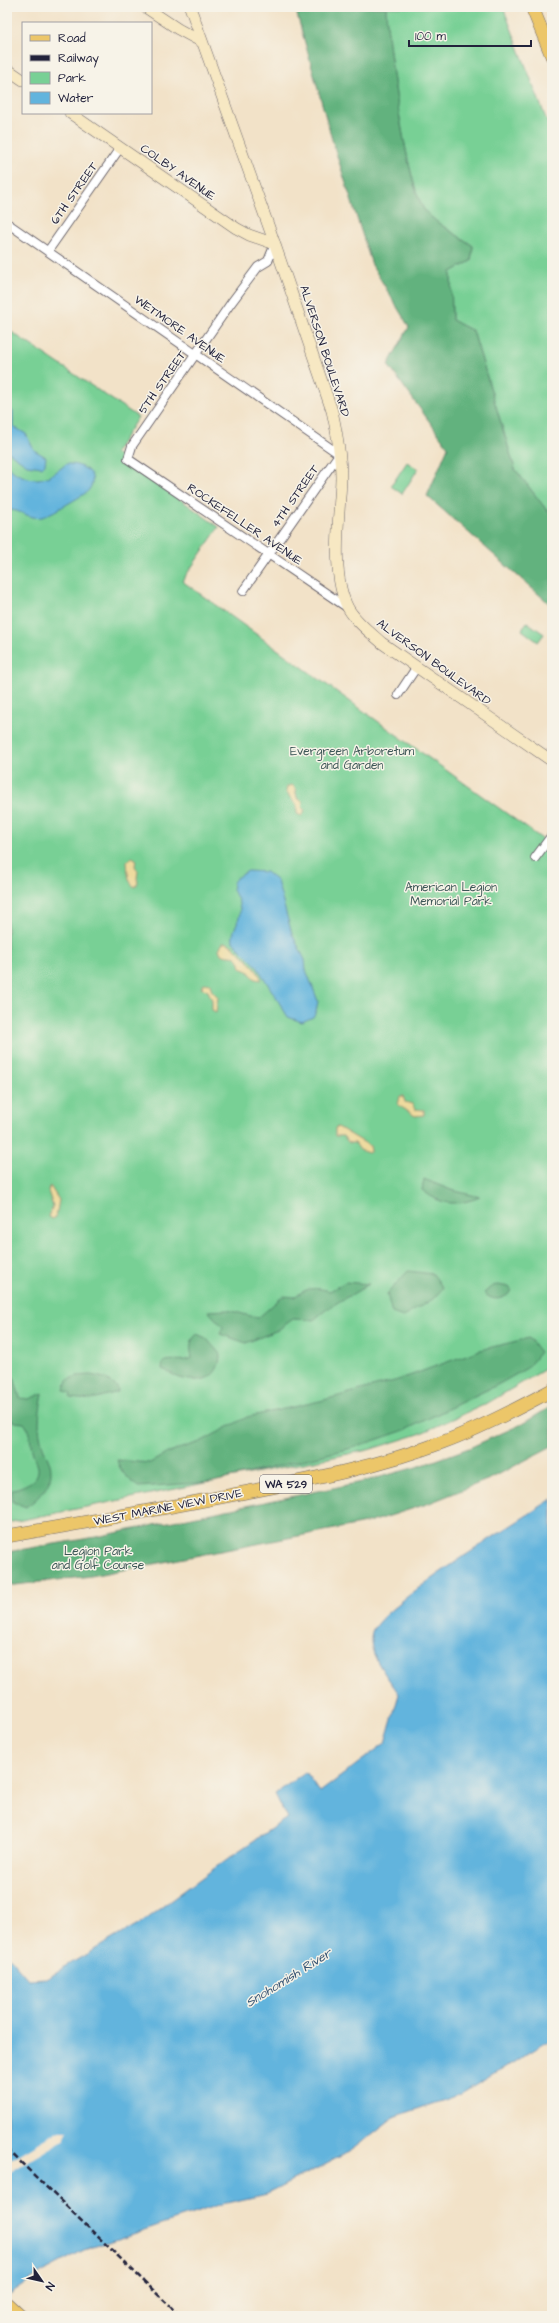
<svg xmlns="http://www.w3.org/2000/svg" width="559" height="2323" font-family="'Architects Daughter',sans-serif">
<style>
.green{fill:#78d095;stroke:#4d7968}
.forest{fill:#62b27e;stroke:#426a5c}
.sand{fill:#eeda9e;stroke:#887e6c}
.water{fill:#62b4dd;stroke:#426b8c}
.pier{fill:#f2e2c8}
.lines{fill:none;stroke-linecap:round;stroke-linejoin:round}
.street-casing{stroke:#6b656c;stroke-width:10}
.secondary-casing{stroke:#6b656c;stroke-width:12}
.primary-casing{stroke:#6b656c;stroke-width:14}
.street{stroke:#fff;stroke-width:8}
.secondary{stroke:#f7e8c3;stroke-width:11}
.primary{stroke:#ecc669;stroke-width:13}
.rail{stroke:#22223b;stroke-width:2.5;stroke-dasharray:6 3;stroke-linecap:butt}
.labels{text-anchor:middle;stroke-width:3;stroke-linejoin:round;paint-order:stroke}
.shield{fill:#f7f3e8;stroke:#62616f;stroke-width:1}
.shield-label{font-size:11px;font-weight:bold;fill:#22223b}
.street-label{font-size:12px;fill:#22223b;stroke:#f7f3e8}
.park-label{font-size:12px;fill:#3c5656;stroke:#f7f3e8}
.water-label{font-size:13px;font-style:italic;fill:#385574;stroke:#f7f3e8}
</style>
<rect width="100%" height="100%" fill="#f7f3e8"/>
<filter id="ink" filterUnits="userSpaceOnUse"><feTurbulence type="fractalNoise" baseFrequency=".025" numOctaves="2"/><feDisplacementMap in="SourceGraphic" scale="8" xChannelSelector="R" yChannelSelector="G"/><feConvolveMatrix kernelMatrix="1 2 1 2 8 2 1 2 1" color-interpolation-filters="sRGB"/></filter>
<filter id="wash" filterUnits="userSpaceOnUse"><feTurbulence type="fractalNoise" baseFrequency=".012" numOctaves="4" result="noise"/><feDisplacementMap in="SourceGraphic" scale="16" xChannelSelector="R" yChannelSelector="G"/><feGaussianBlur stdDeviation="0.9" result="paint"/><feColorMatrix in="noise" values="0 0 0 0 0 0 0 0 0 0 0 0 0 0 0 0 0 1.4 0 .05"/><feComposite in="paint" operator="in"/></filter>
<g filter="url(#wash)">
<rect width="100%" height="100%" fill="#f2e2c8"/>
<g class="green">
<path d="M 386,7 L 503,7 L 552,134 L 552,517 L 515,469 L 473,331 L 452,320 L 451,272 L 471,261 L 473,246 C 458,235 438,225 426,212 C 408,194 386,38 386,7 Z"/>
<polygon points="7,329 138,417 115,453 219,527 182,581 552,846 552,1365 486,1404 419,1434 368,1450 7,1523"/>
<polygon points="407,462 418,469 402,494 391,486"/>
<polygon points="527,622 544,634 538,642 522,630"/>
</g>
<g class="forest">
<path d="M 295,7 L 386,7 C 386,38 408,194 426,212 C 438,225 458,235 473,246 L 471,261 L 451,272 L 452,320 L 473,331 L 515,469 L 552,517 L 552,606 L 427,496 L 448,447 L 388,365 L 409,327 L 372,265 L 333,143 Z"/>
<path d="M 424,1179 L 451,1190 L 480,1197 C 457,1206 442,1206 422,1190 Z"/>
<polygon points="408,1271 433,1274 443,1288 433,1299 403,1317 392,1313 387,1294"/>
<path d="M 345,1282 L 369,1284 C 350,1297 330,1304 314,1320 L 293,1319 L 278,1330 L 246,1343 L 220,1334 L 223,1327 L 208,1311 L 228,1310 L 258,1318 L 283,1296 L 295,1297 C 307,1287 315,1287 330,1291 Z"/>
<path d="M 498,1285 L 509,1287 L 512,1291 C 503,1300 493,1302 484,1293 L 492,1286 Z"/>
<path d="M 197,1334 L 206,1338 L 220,1354 C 220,1379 201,1384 180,1378 C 174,1376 168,1371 162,1369 L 163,1362 C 173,1358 182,1363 192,1358 C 190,1348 189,1341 197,1334 Z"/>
<path d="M 529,1338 L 540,1352 L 527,1368 L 501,1383 L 405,1430 L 352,1448 L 213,1482 L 138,1487 C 129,1479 120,1472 117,1460 L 150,1463 L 169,1452 L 200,1442 L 247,1417 L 320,1401 L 398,1380 L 480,1350 Z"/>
<polygon points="91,1375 105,1378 117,1387 118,1392 90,1400 70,1398 71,1394 64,1390 67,1380 77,1376"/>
<path d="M 14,1377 L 20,1398 L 29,1399 L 43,1393 C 40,1409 37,1424 41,1440 C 43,1449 47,1456 50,1464 C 55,1483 40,1497 26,1507 L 13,1502 L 12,1490 C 22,1486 40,1482 38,1467 C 37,1462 33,1456 32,1450 C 30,1440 30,1430 24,1423 L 15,1422 L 7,1417 L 7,1378 Z"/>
<polygon points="552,1406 552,1446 492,1478 427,1504 371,1522 91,1576 7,1586 7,1552 96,1537 362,1482 420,1466 469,1448 522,1424"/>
</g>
<g class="sand">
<polygon points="292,785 295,788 297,798 303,802 302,807 305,811 302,816 297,814 297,806 286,792 287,787"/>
<path d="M 132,857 L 136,859 L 135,866 L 138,871 L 137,878 L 138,883 L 135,887 C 127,883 128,870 127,862 Z"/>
<path d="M 223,943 C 225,943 227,942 229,944 C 236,947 262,973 261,980 L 255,979 L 248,971 L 241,968 C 238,951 232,959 221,954 L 219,949 Z"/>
<polygon points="204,983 210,984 212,991 218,997 216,1012 212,1010 212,1000 208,991 201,988"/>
<polygon points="400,1096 403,1096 405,1102 412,1104 415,1109 424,1110 424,1115 415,1116 398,1105"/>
<polygon points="338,1127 370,1146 371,1151 368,1153 360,1150 355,1143 349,1143 343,1136 335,1136 335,1128"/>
<polygon points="50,1186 59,1200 56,1217 51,1219 48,1216 53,1206 48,1191"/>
</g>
<g class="water">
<polygon points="7,404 13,412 13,426 26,434 34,450 46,457 45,464 42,467 27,465 7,451"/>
<path d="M 66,464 C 80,463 102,473 88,491 C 86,494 47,516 42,517 C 29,520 21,509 7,510 L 7,467 C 30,484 45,483 66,464 Z"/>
<path d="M 248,871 L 266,872 L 277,881 L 292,934 L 305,960 L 306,970 L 318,1001 L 316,1012 L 313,1017 L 302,1022 L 288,1017 L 256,965 L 233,942 C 231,931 239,923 240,912 C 241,892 218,885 248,871 Z"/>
<path d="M 552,1499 L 552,2039 L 461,2094 L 394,2117 L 349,2152 L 267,2194 L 222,2204 L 84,2250 L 44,2271 L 7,2297 L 7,1955 L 28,1979 L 46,1978 L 143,1921 L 231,1856 L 287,1818 L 275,1794 L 305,1772 L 320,1792 L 385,1743 L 399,1694 C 388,1677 366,1653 372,1632 C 380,1606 522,1519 552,1499 Z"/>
</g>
<polygon class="pier" points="60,2130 69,2130 65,2139 7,2174 7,2162"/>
</g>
<g filter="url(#ink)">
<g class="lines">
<g class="street-casing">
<g id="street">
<polyline points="7,223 339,454 243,591"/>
<polyline points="275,244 268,261 258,267 231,303 132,446 128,459 348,608"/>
<polyline points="48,251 120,148"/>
<polyline points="398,695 416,668"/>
<polyline points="535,858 552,835"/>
</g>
</g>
<g class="secondary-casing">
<g id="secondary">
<polyline points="145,7 178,29 202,42"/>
<path d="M 190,7 L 271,233 L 332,411 C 337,433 341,455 341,478 C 340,516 330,573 348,608 C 356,622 371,633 382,643 L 552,761"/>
<polyline points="7,69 23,80"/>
<polyline points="70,113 236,228 249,235 275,244"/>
</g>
</g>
<g class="primary-casing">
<g id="primary">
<polyline points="532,7 552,56"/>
<path d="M 7,1536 C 87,1522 167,1508 247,1492 C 314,1479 380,1466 443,1442 C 481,1428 517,1409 552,1390"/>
<polyline points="7,2304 20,2316"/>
</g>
</g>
<use href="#street" class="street"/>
<use href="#secondary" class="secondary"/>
<use href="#primary" class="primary"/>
<polyline class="rail" points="7,2149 180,2316"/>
</g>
</g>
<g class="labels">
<rect class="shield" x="260" y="1475" width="52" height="18" rx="3"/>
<g class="shield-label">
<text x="286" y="1488">WA 529</text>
</g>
<g class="street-label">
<text transform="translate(178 172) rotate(35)" y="4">COLBY AVENUE</text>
<text transform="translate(74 193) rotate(-55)" y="4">6TH STREET</text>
<text transform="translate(180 329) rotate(35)" y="4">WETMORE AVENUE</text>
<text transform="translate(325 351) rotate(72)" y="4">ALVERSON BOULEVARD</text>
<text transform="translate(162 382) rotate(-55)" y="4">5TH STREET</text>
<text transform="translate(295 496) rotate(-55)" y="4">4TH STREET</text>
<text transform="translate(245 524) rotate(34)" y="4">ROCKEFELLER AVENUE</text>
<text transform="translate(434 662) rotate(36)" y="4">ALVERSON BOULEVARD</text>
<text transform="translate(168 1507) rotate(-11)" y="4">WEST MARINE VIEW DRIVE</text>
</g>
<g class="park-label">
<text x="352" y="755">Evergreen Arboretum<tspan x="352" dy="14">and Garden</tspan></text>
<text x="451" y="891">American Legion<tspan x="451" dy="14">Memorial Park</tspan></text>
<text x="98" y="1555">Legion Park<tspan x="98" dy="14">and Golf Course</tspan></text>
</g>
<g class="water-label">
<text transform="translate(288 1977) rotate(-32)" y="5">Snohomish River</text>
</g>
</g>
<rect width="559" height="2323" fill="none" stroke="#f7f3e8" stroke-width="24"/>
<rect x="22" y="22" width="130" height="92" fill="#f7f3e8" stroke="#a29fa3"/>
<rect x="30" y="35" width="20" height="6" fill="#ecc669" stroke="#a29fa3"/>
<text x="58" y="42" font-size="12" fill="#22223b">Road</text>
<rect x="30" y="55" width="20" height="6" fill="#22223b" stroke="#a29fa3"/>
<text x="58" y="62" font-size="12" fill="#22223b">Railway</text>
<rect x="30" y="72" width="20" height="12" fill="#78d095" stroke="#a29fa3"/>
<text x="58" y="82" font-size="12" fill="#22223b">Park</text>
<rect x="30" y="92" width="20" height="12" fill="#62b4dd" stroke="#a29fa3"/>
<text x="58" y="102" font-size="12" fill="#22223b">Water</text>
<g transform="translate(42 2281) rotate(124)" stroke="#f7f3e8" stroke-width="3" paint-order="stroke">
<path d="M0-3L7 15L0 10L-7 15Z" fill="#22223b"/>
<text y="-6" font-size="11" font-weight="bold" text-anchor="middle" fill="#22223b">N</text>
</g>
<path d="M409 40v6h122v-6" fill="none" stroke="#22223b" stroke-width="2"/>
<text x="415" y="40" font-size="12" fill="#22223b" stroke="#f7f3e8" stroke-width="3" paint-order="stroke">100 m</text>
</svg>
